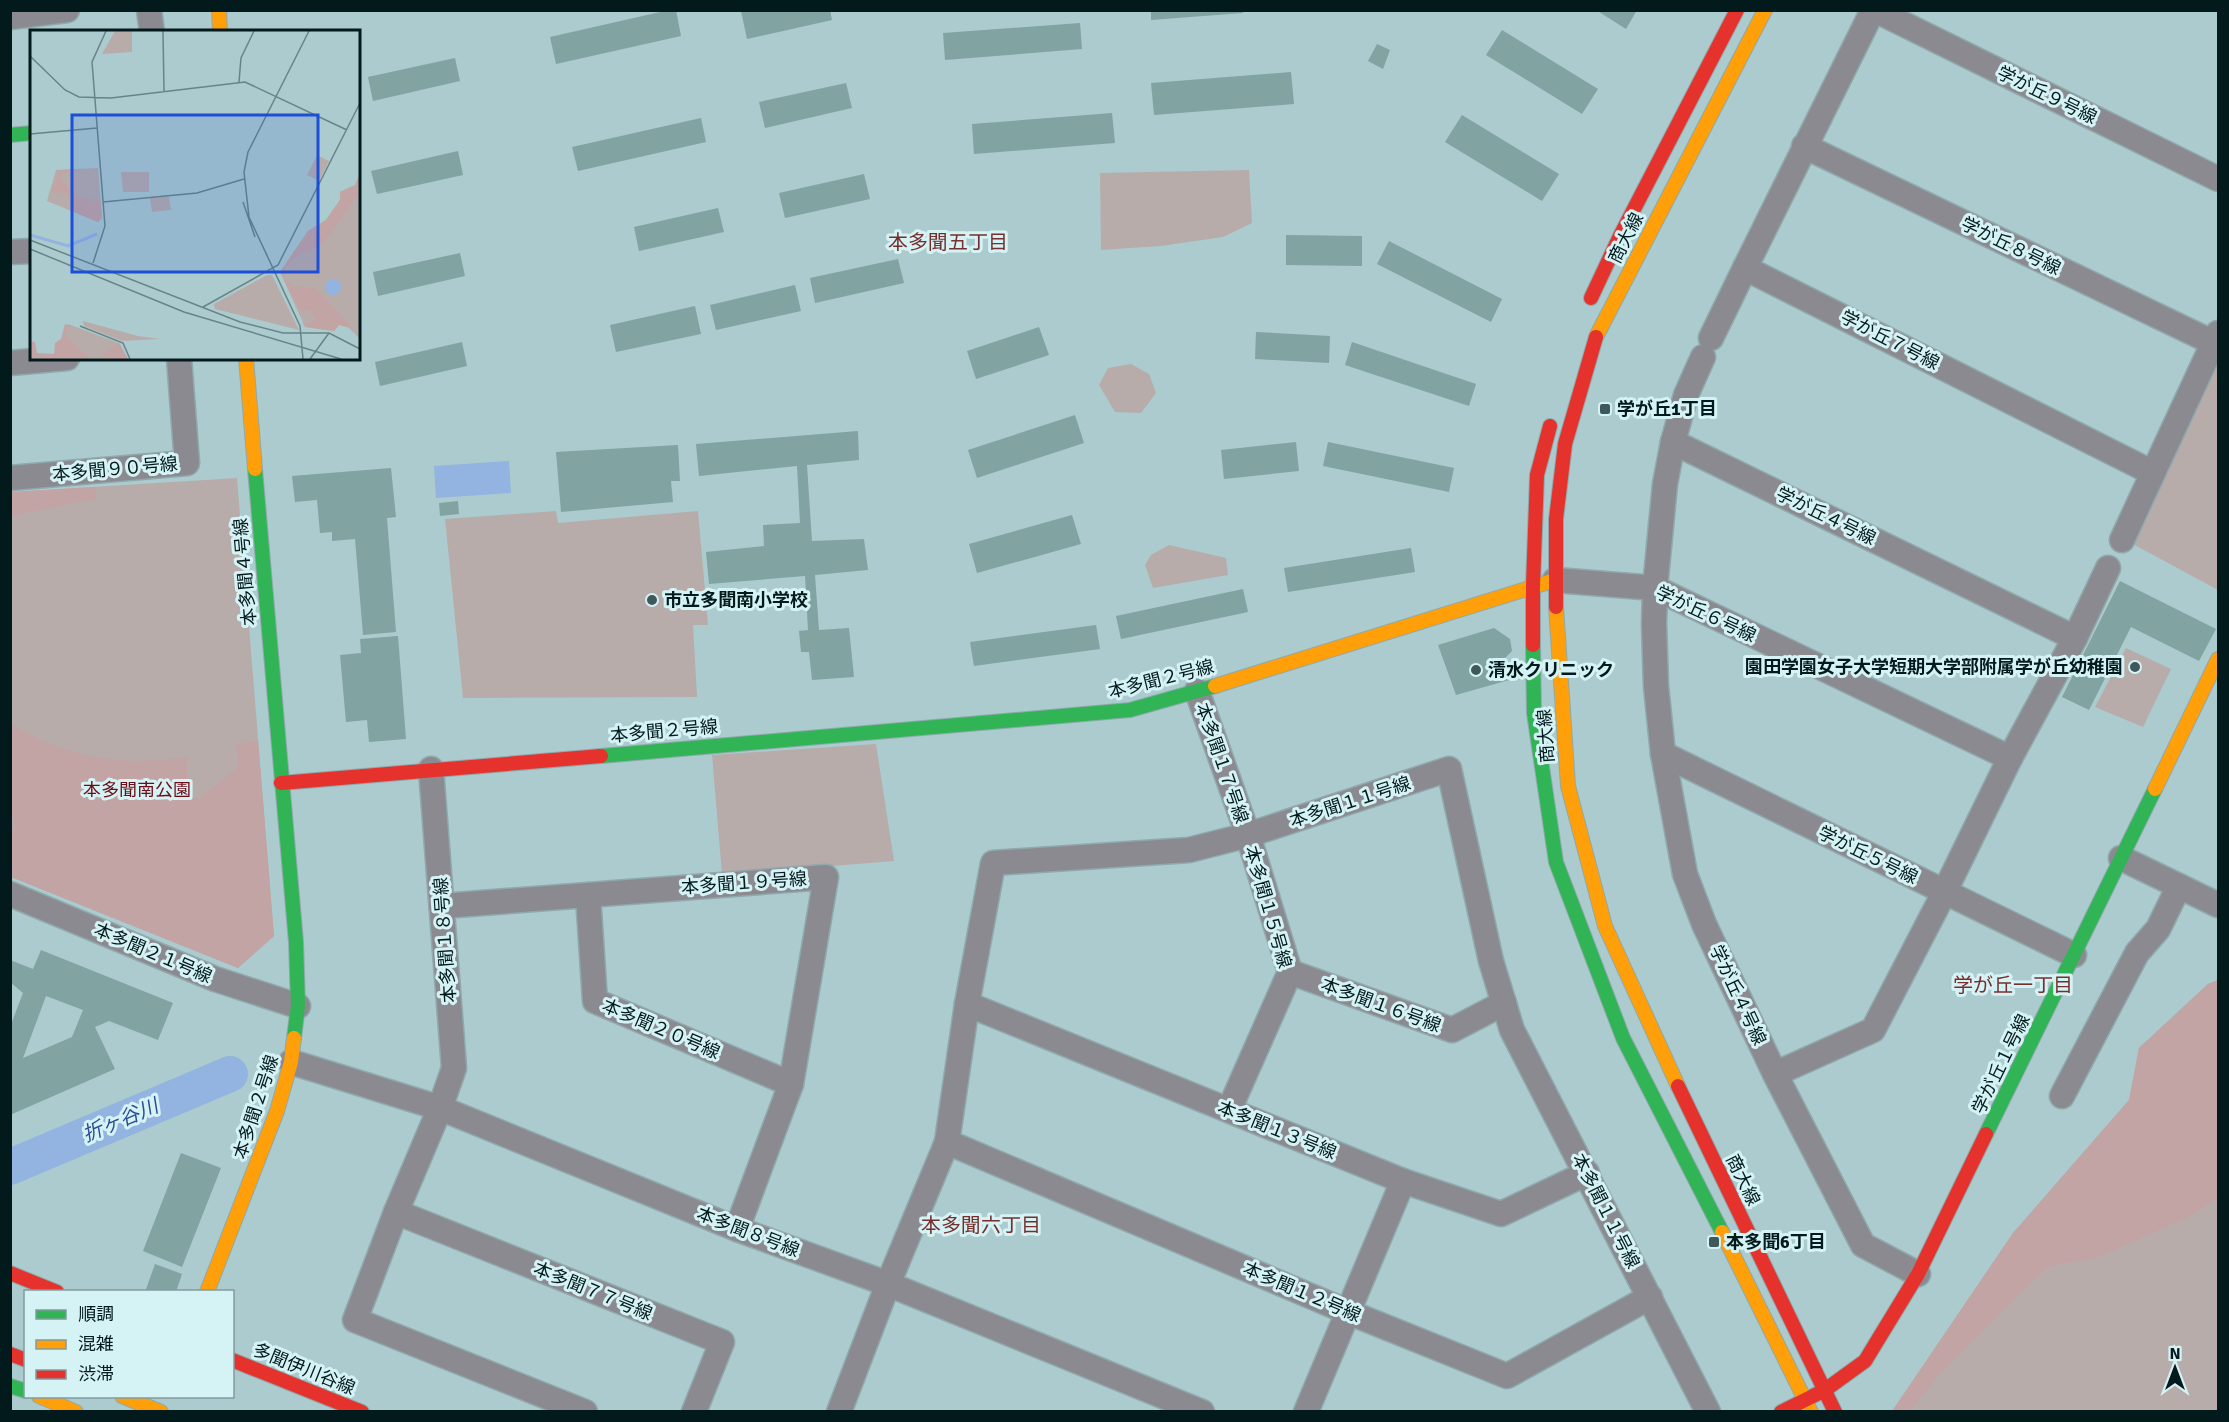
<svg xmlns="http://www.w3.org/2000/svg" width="2229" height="1422" font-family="Signika,'Noto Sans JP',sans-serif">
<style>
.green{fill:#b8acab}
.forest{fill:#c2a4a4}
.water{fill:#93b3e0}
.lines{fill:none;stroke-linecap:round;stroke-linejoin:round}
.river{stroke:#93b3e0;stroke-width:36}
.building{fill:#81a3a2;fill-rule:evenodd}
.street-casing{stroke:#8fa9ac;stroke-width:27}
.fast-casing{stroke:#8fa9ac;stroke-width:16}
.slow-casing{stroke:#8fa9ac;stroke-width:16}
.jam-casing{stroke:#8fa9ac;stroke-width:16}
.street{stroke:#8c8a91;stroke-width:24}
.fast{stroke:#30b455;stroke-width:14}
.slow{stroke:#ff9f0a;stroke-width:14}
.jam{stroke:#e5322d;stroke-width:14}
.poi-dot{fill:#3e585b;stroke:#d5f2f5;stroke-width:2}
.labels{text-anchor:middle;stroke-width:6;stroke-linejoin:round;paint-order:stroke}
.street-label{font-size:18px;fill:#031a1d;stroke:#d5f2f5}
.poi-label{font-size:18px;font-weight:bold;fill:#031a1d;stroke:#d5f2f5;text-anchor:start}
.park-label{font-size:18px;fill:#6c0c15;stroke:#d5f2f5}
.neighbourhood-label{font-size:20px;fill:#752f2d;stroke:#d5f2f5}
.water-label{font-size:20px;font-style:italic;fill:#2a4c96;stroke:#d5f2f5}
.inset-river{fill:none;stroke:#93b3e0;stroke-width:3}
.inset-road{fill:none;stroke:#688487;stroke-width:1.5}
.view{fill:#1d4ed8;fill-opacity:0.15;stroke:#1d4ed8;stroke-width:3}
.inset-edge{fill:none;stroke:#031a1d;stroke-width:3}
</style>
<rect width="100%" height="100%" fill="#abcbce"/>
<g class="green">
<polygon points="1249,170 1252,223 1223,237 1161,246 1101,250 1100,173"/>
<polygon points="2218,362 2218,590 2131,543"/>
<polygon points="1131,364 1149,374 1156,393 1141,413 1115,412 1099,385 1108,368"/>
<polygon points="237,478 274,936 238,968 11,877 11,492"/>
<polygon points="556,511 558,523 698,511 708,625 693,625 697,697 463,698 445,519"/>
<polygon points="1169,545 1226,558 1228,575 1153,588 1145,565 1151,555"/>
<polygon points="2126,648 2171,669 2143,727 2095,707"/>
<polygon points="876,744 894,861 722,875 712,755"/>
<polygon points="2218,980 2218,1411 1892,1412 2013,1233 2129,1100 2139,1048 2208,984"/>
</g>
<g class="forest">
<polygon points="95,487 96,499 11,516 11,492"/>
<path d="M 11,724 C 67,758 122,767 187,757 L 187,795 L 199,799 L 238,767 L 236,744 L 258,741 L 274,936 L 238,968 L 11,877 L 11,833 L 15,820 L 10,817 Z"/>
<polygon points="2218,980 2218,1197 2191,1216 2094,1259 2049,1266 1941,1373 1910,1411 1892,1411 2013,1233 2129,1100 2139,1048 2208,984"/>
</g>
<polygon class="water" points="509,461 511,493 436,498 434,466"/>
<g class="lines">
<polyline class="river" points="10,1167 230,1074"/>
</g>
<g class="building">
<polygon points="669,10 676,10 681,36 556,64 550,37"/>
<polygon points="745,10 830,10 832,20 747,39 741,11"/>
<polygon points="1151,10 1242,10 1243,13 1151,20"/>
<polygon points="1596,10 1637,10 1626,29"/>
<polygon points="1080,23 1082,49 945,60 943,33"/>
<polygon points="1502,30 1598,89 1582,114 1486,55"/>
<polygon points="1377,44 1390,50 1383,69 1368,61"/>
<polygon points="455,58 460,81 373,101 368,77"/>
<polygon points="1291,72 1294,104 1154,115 1151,83"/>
<polygon points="846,83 852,108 765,128 759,102"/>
<polygon points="1112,113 1115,143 974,154 972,124"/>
<polygon points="1462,115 1559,174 1542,201 1445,142"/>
<polygon points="701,118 706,142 578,171 572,147"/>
<polygon points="458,151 463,175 377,194 371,171"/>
<polygon points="864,174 870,199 785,218 779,193"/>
<polygon points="718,208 724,232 639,251 634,227"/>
<polygon points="1286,235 1362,236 1362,266 1286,265"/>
<polygon points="1389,241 1502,299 1491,322 1377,264"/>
<polygon points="460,253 465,276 378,296 373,272"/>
<polygon points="898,259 904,283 815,303 810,278"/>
<polygon points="795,285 801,311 716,330 710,305"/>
<polygon points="695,306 701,334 616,352 610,325"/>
<polygon points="1039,327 1049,355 976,379 967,351"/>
<polygon points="1256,332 1330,336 1329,363 1255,359"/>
<polygon points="462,342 467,366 380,386 375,362"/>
<polygon points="1352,342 1476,384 1469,406 1345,365"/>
<polygon points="1075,415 1084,443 977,478 968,450"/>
<polygon points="858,431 859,460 807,465 812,541 864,539 868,570 815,575 819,630 849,628 854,677 812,680 809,652 801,652 799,631 808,630 805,576 709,584 706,552 764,546 763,525 800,523 797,466 699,476 696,444"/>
<polygon points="1296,442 1299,471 1224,479 1221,450"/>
<polygon points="1328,442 1454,468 1449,492 1323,466"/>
<polygon points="678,445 680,481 671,481 673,502 561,512 556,452"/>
<polygon points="391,468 396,517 387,518 396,632 363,635 355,539 332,541 332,532 320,533 317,500 295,502 292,476"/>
<polygon points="458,501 459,514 440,516 439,503"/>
<polygon points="1072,515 1081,544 977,573 969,544"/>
<polygon points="1411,548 1415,572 1288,592 1284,568"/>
<polygon points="2120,581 2216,629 2199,661 2131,627 2089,710 2062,697"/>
<polygon points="1243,589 1248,612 1121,639 1116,616"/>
<polygon points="1096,625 1100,649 974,666 970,642"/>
<polygon points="1494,628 1510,639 1512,651 1502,661 1509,680 1456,695 1438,645"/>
<polygon points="398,636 406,739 369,742 367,720 346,722 340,655 361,653 360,639"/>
<path d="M 41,950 L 173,1003 L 158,1040 L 109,1021 L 95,1027 L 115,1069 L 10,1115 L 10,1027 L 23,993 L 10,982 L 10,960 L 33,969 ZM 46,996 L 83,1010 L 72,1037 L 23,1058 Z"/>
<polygon points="181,1153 221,1168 182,1267 143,1251"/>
<polygon points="155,1264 182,1274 176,1292 145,1292"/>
</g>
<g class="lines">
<g class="street-casing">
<g id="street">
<polyline points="149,10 152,32"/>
<polyline points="1873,10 1745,268 2153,473 2218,333"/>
<polyline points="1875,10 2218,179"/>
<polyline points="10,17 67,10"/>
<polyline points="1804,146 2218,345"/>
<polyline points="10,252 32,251"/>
<polyline points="1711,338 1745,268"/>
<polyline points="10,363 67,358"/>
<polyline points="1673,442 1686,395 1703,357"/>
<polyline points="10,478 187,463 179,358"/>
<polyline points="2122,540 2153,473"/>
<polyline points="1555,580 1655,588 2010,758"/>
<polyline points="2075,638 2108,568"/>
<polyline points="1197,691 1248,835 1290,972 1229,1110"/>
<polyline points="1663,754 2074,955"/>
<polyline points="2121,858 2218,905"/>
<polyline points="10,894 215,979 298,1006"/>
<polyline points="588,895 595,1001 791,1084"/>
<polyline points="442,906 826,877 791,1084 737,1229"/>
<polyline points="1290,972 1452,1030 1504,1003"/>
<polyline points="967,1004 1403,1181 1501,1214 1587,1173"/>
<polyline points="291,1062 440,1108 737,1229 888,1284 1202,1412"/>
<polyline points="1775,1074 1873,1030 1944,893 2010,758 2075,638 1673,442 1665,484 1655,588 1654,624 1656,686 1663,754 1685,874 1704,924 1775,1074 1863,1245 1918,1274"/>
<polyline points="2062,1096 2137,953 2158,929 2179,886"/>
<polyline points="947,1142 1348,1312 1507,1376 1650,1297"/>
<polyline points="396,1212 440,1108 454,1068 431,769"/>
<polyline points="585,1412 355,1320 396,1212 722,1342 694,1412"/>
<polyline points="839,1412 888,1284 947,1142 967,1004 993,863 1189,850 1248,835 1449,769 1491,961 1512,1030 1708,1412"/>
<polyline points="1306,1412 1403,1181"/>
</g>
</g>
<g class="fast-casing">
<g id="fast">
<polyline points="10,135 32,133"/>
<polyline points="255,469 296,942 298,1006 294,1038"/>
<polyline points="1533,645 1534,713 1556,862 1623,1038 1722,1232"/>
<polyline points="601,756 1130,710 1215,686"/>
<polyline points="1986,1134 2155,789"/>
<polyline points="10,1386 26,1391"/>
</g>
</g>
<g class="slow-casing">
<g id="slow">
<polyline points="219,10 220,32"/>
<polyline points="1596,337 1765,10"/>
<polyline points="246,358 255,469"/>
<polyline points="1556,607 1568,786 1605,926 1678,1086"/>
<polyline points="1215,686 1552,581"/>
<polyline points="2155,789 2218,659"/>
<polyline points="1722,1232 1811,1412"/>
<polyline points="207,1292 277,1111 291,1062 294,1038"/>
<polyline points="39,1396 76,1412"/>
<polyline points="122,1396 161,1412"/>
</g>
</g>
<g class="jam-casing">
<g id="jam">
<polyline points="1591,298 1620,236 1737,10"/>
<polyline points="1556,607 1556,519 1565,444 1596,337"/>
<polyline points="1533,645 1533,586 1537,475 1550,426"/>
<polyline points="281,783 601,756"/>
<polyline points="1678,1086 1835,1412"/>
<polyline points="10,1273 57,1292"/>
<polyline points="10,1354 26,1360"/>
<polyline points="232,1360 362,1412"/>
<polyline points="1781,1412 1825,1390 1865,1361 1918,1274 1986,1134"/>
</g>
</g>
<use href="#street" class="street"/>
<use href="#fast" class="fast"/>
<use href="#slow" class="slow"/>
<use href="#jam" class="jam"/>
</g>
<g class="poi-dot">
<rect x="1599" y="403" width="12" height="12" rx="3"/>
<circle cx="652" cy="600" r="6"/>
<circle cx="2135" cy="667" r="6"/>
<circle cx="1476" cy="670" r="6"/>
<rect x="1708" y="1236" width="12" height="12" rx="3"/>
</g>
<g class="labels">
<g class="street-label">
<text transform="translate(2047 95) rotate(26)" y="6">学が丘９号線</text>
<text transform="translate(1626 238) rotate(-63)" y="6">商大線</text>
<text transform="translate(2011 246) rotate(26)" y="6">学が丘８号線</text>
<text transform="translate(1890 340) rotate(27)" y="6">学が丘７号線</text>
<text transform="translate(115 469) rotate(-5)" y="6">本多聞９０号線</text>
<text transform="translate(1826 516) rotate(26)" y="6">学が丘４号線</text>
<text transform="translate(245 572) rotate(-95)" y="6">本多聞４号線</text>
<text transform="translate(1706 614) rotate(25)" y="6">学が丘６号線</text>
<text transform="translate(1161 679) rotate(-14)" y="6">本多聞２号線</text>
<text transform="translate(664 731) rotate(-5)" y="6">本多聞２号線</text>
<text transform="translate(1546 736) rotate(-94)" y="6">商大線</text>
<text transform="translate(1222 763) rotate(71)" y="6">本多聞１７号線</text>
<text transform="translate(1350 802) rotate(-18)" y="6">本多聞１１号線</text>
<text transform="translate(1868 855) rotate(26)" y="6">学が丘５号線</text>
<text transform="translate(744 883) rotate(-4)" y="6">本多聞１９号線</text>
<text transform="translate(1268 907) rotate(74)" y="6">本多聞１５号線</text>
<text transform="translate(445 940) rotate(-94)" y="6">本多聞１８号線</text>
<text transform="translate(153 953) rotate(23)" y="6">本多聞２１号線</text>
<text transform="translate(1738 995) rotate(65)" y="6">学が丘４号線</text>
<text transform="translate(1381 1005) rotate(20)" y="6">本多聞１６号線</text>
<text transform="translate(661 1029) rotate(23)" y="6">本多聞２０号線</text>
<text transform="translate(2001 1064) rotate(-64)" y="6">学が丘１号線</text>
<text transform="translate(256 1107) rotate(-72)" y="6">本多聞２号線</text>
<text transform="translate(1277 1130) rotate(22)" y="6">本多聞１３号線</text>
<text transform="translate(1743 1180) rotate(64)" y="6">商大線</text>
<text transform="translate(1606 1211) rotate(63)" y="6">本多聞１１号線</text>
<text transform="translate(748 1232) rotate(21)" y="6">本多聞８号線</text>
<text transform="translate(593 1291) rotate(22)" y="6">本多聞７７号線</text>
<text transform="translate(1302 1292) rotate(23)" y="6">本多聞１２号線</text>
<text transform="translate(304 1369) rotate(22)" y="6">多聞伊川谷線</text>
</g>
<g class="poi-label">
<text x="1617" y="415">学が丘1丁目</text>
<text x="664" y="606">市立多聞南小学校</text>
<text x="2123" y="673" text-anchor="end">園田学園女子大学短期大学部附属学が丘幼稚園</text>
<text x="1488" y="676">清水クリニック</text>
<text x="1726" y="1248">本多聞6丁目</text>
</g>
<g class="park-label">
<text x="137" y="796">本多聞南公園</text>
</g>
<g class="neighbourhood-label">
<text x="948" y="249">本多聞五丁目</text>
<text x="2013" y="992">学が丘一丁目</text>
<text x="981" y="1232">本多聞六丁目</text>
</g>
<g class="water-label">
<text transform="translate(120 1120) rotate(-23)" y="7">折ヶ谷川</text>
</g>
</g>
<g transform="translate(30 30)">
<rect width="330" height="330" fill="#abcbce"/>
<path d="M 85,1 L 102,1 L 102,22 L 72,24 ZM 287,125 L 299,131 L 289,151 L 277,145 ZM 68,138 L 72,188 L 68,192 L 17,171 L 26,140 ZM 91,142 L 119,142 L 119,162 L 93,162 ZM 330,144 L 330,309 L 316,295 L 309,295 L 304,301 L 275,297 L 250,242 L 278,201 L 296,190 L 310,170 L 310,162 L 325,155 ZM 139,167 L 141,180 L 122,182 L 120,168 ZM 237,245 L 242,245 L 269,300 L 185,279 L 184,274 ZM 53,291 L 108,306 L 130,309 L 92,311 L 54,296 ZM 38,294 L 89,313 L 98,329 L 40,329 L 36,306 Z" fill="#b8acab"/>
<path d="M 52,139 L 31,144 L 33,152 L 48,168 L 63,169 L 64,173 L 70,167 L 72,188 L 68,192 L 42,181 L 41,167 L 26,161 L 20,164 L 30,140 ZM 330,144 L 330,162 L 300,205 L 284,219 L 268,225 L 253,241 L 254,249 L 265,257 L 286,258 L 323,299 L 309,295 L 304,301 L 275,297 L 273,293 L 286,291 L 281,281 L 270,281 L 250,242 L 278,201 L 296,190 L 310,170 L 310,162 L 325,155 ZM 35,294 L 57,301 L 38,296 L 36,306 L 60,329 L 0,329 L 0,311 L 5,312 L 7,323 L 24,324 L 25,313 L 31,309 ZM 89,313 L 98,329 L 69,329 L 81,318 Z" fill="#c2a4a4"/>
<path d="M295 257a8 8 0 1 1 16 0a8 8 0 1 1-16 0Z" fill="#93b3e0"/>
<path class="inset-river" d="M 0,205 L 38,216 L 67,204"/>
<path class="inset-road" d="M 133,1 L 134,62M 0,26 L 35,60 L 49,67 L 81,68 L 215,52 L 317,100M 209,52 L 211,28 L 224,1M 0,104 L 67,98M 73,172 L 167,163 L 214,149M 213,172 L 225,207M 0,210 L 210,292 L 253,303 L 299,303 L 330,319M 0,219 L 154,282 L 311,329M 63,233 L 75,196 L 62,32 L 76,1M 173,277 L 248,235 L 330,73M 50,296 L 93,313 L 100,329M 273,329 L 270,296 L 219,187 L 214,142 L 218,122 L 279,1M 280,329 L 299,303"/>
<path class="view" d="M 42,85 L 288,85 L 288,242 L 42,242 Z"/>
<rect width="330" height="330" class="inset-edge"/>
</g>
<rect width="2229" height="1422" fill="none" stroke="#031a1d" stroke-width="24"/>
<rect x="24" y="1290" width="210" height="108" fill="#d5f2f5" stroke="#819c9f" stroke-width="1.5"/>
<rect x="36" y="1310" width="30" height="9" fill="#30b455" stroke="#819c9f" stroke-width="1.5"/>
<text x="78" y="1320" font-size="18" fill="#031a1d">順調</text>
<rect x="36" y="1340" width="30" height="9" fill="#ff9f0a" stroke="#819c9f" stroke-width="1.5"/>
<text x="78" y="1350" font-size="18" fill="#031a1d">混雑</text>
<rect x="36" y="1370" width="30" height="9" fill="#e5322d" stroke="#819c9f" stroke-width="1.5"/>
<text x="78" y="1380" font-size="18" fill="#031a1d">渋滞</text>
<g transform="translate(2175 1368)" stroke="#d5f2f5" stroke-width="4.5" paint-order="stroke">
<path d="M0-4.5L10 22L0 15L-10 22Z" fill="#031a1d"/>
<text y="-9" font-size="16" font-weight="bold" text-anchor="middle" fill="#031a1d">N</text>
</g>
</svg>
